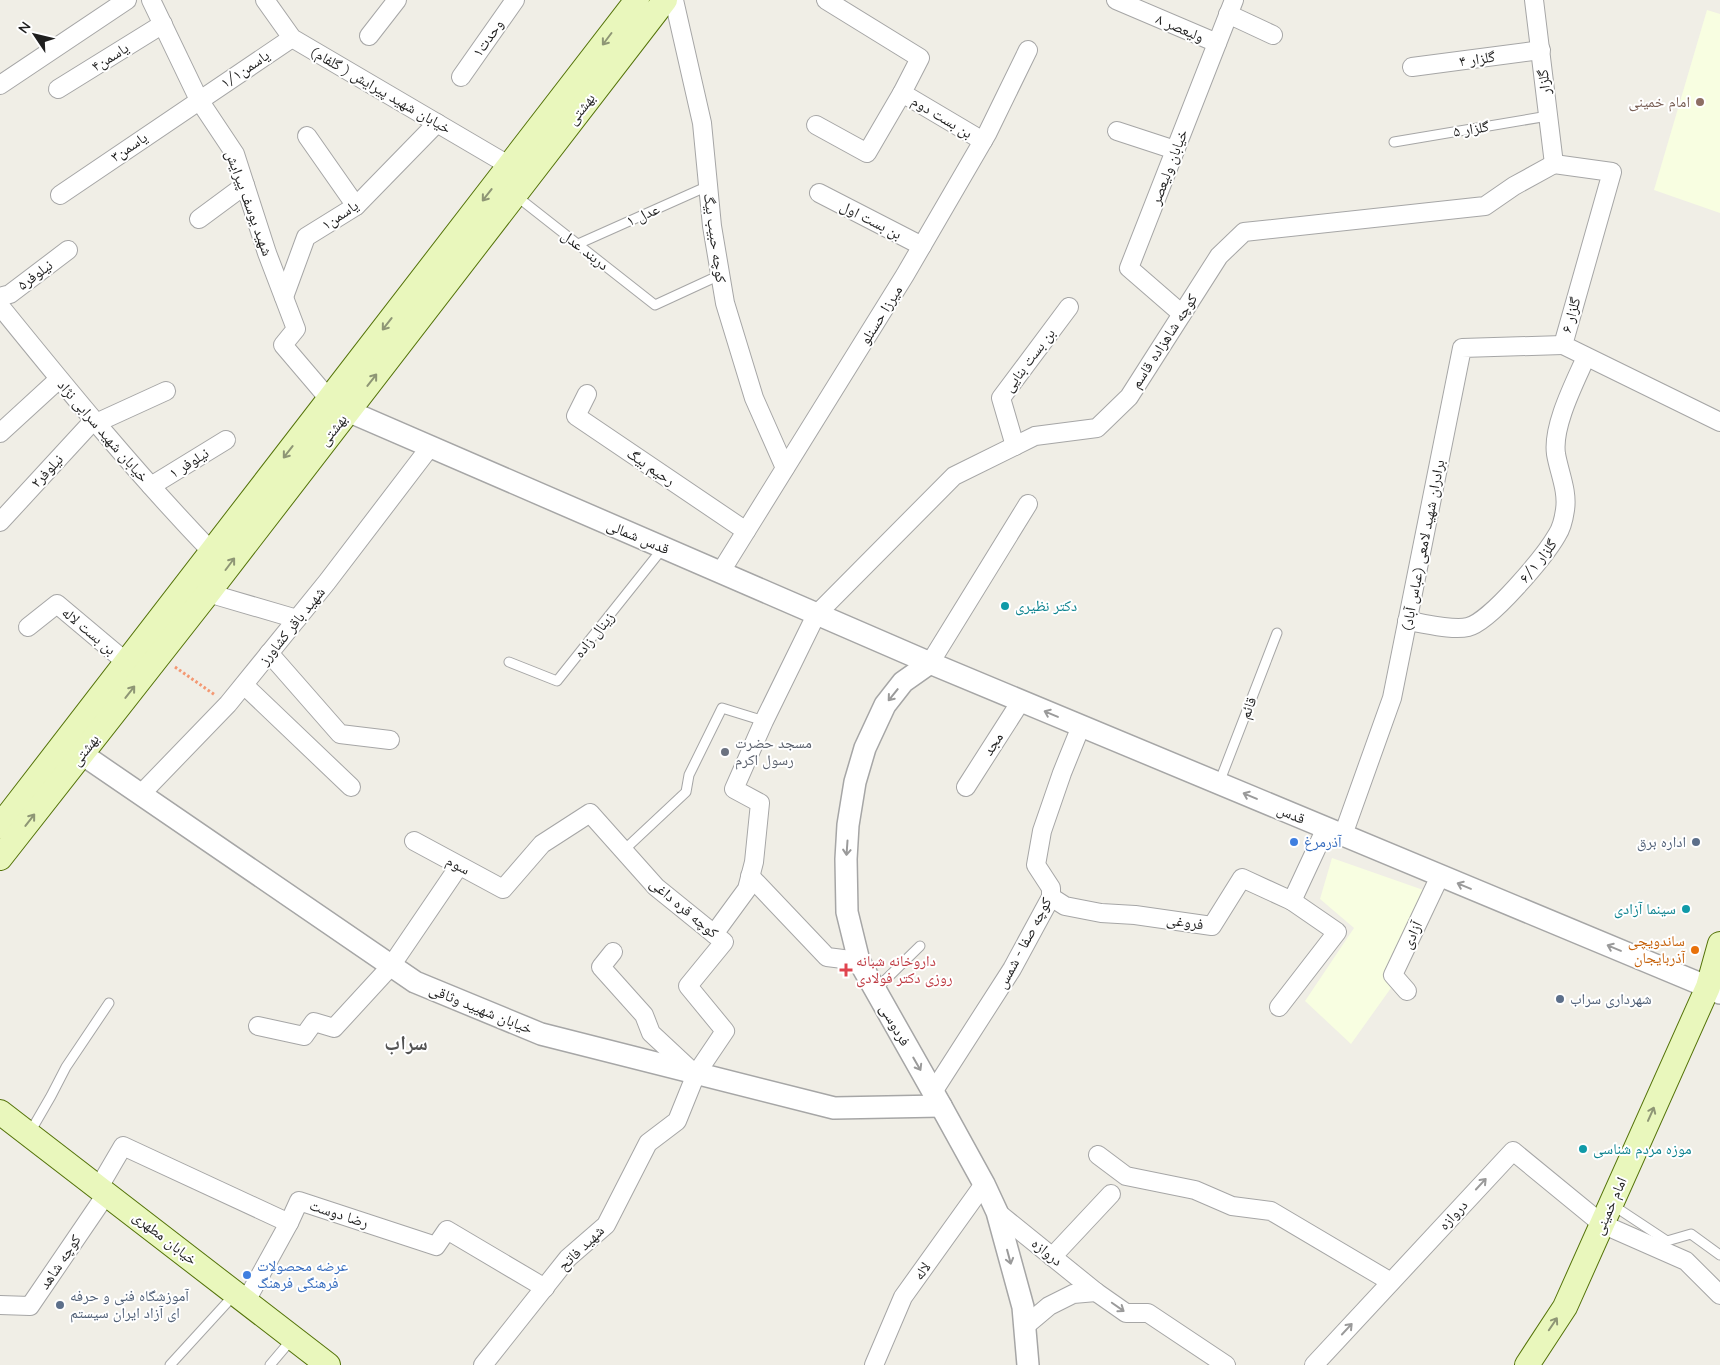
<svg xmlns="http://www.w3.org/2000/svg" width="1720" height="1365" font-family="Quicksand,'Noto Naskh Arabic',sans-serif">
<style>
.education{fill:#f8fee1}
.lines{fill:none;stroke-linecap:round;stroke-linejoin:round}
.service-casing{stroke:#a6a6a6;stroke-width:11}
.minor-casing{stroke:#a6a6a6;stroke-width:20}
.tertiary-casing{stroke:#a6a6a6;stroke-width:24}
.secondary-casing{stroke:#547309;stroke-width:26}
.path{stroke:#f49872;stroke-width:3;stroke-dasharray:2.5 2.5;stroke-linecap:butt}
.service{stroke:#fff;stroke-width:9}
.minor{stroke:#fff;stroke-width:18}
.tertiary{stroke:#fff;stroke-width:21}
.secondary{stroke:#e9f7bc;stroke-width:24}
.oneway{stroke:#8e9675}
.oneway2{stroke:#9a9a9a}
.education-dot{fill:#8d6e63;stroke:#fff;stroke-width:2}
.culture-dot{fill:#0f9aa8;stroke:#fff;stroke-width:2}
.worship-dot{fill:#6b7280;stroke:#fff;stroke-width:2}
.shop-dot{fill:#3f7fe0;stroke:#fff;stroke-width:2}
.service-dot{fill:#5c6f8a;stroke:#fff;stroke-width:2}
.food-dot{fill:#e8710a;stroke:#fff;stroke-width:2}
.health-dot{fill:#e0444e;stroke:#fff;stroke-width:2}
.labels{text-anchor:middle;stroke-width:4;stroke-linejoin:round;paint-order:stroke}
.street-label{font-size:15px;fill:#1f1f1f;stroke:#fff}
.education-label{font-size:15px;fill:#785e54;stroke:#fff;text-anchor:end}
.culture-label{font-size:15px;fill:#0d838f;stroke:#fff;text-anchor:start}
.worship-label{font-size:15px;fill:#5b616d;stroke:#fff;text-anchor:start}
.shop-label{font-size:15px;fill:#366cbe;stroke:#fff;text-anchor:start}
.service-label{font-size:15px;fill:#4e5e75;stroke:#fff;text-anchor:start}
.food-label{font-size:15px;fill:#c56008;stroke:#fff;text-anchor:end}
.health-label{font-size:15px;fill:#be3a42;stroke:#fff;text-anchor:start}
.district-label{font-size:20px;font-weight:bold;fill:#525252;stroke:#fff}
</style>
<rect width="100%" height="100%" fill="#f0eee6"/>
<g class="education">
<polygon points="1707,10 1720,14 1720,213 1654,190"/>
<polygon points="1332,858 1429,892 1383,977 1391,988 1351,1044 1305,1001 1354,928 1320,899"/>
</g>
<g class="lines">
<g class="service-casing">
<g id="service">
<polyline points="1394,142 1548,116"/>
<polyline points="515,195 655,305 720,275"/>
<polyline points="578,244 708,186"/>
<polyline points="509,662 557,681 663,548"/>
<polyline points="1219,783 1277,633"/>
<polyline points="623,851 686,792 689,775 722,708 764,721"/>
<polyline points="875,990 920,946"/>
<polyline points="29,1134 51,1096 66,1067 109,1003"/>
<polyline points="1611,1204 1667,1241 1691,1234 1720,1255"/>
<polyline points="170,1365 234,1295"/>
<polyline points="270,1365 292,1339"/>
</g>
</g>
<g class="minor-casing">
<g id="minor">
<polyline points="151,0 199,100 235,154 267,253 296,329 283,345 329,399"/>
<polyline points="265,0 292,38 510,166"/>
<polyline points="674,0 702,123 712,226 725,303 754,398 785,468"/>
<polyline points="826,0 920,58 902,93 983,141"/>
<polyline points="1116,0 1217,43"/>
<polyline points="1534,0 1554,164"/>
<polyline points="1228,14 1273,35"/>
<polyline points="369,36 397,0"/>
<polyline points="1412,67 1541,50"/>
<polyline points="461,77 515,0"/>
<polyline points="0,85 127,0"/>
<polyline points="58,89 163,24"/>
<polyline points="816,125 867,153 902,93"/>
<polyline points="1117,131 1175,150"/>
<polyline points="307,136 356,206"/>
<polyline points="1554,164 1612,172 1563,345 1720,422"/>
<polyline points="819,193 922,246"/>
<polyline points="60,195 292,38"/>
<polyline points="199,219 245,185"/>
<polyline points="0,297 10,294 68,250"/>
<polyline points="284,297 306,237 356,206 437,123"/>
<path d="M 0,306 C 68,390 136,473 211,551"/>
<polyline points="1182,314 1129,268 1234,0"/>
<polyline points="587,394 576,416 746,531"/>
<polyline points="96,423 166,391"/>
<polyline points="0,433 59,379"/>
<polyline points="1015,446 1001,398 1069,307"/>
<polyline points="151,486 226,440"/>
<polyline points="0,522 93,421"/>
<polyline points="720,573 905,275 987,134 1028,50"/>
<polyline points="208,593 297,619"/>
<path d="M 1407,621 C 1424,623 1452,631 1468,627 C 1490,622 1545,556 1557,535 C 1561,529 1564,517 1565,510 C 1568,491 1559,472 1556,454 C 1552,426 1575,382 1586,357"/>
<polyline points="28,627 57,604 126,662"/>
<polyline points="269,653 340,734 390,740"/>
<polyline points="930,663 1028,504"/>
<polyline points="244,685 351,787"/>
<polyline points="966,787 1021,701"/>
<polyline points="141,794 228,704 327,582 430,447"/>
<polyline points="1343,835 1392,698 1462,348 1563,345"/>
<polyline points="414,841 503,889 542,844 590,813 656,887 724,942 688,986 725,1031 696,1074 677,1121 648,1143 606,1225 568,1258 483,1365"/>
<polyline points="750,876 827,957 859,961"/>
<polyline points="1051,897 1065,906 1101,913 1135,915 1212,926 1242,878 1292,901 1326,828"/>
<polyline points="714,934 747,889 754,862 760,803 734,789 764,721 816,615 954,476 1035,436 1097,428 1129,397 1219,256 1244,232 1485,206 1514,186 1554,164"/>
<polyline points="613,952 601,967 644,1015 651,1033 695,1074"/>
<polyline points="1407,991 1393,975 1440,876"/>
<polyline points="1279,1007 1337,932 1292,901"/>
<polyline points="258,1026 304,1036 314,1022 334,1028 391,966 459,866"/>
<polyline points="933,1092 1012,969 1051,897 1051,888 1036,865 1042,831 1062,773 1081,726"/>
<polyline points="1098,1155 1126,1176 1195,1190 1232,1206 1271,1211 1391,1282"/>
<polyline points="99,1187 123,1146 289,1223 299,1201 436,1246 447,1230 545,1288"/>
<polyline points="997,1212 1096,1292 1126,1313 1148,1313 1226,1365"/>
<polyline points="1052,1257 1111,1194"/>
<polyline points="246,1301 289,1223"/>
<polyline points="0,1305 30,1306 107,1193"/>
<polyline points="1024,1327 1049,1306 1073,1294 1096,1292"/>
<polyline points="874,1365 903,1297 984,1184"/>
<polyline points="1314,1365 1513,1151 1602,1224 1686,1261 1720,1295"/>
</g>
</g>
<g class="tertiary-casing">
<g id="tertiary">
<polyline points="334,402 348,411 930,663 1708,987 1720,993"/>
<polyline points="930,663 903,682 885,705 865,748 855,782 848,825 846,859 847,912 859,961 941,1106 984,1184 997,1212 1023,1307 1028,1365"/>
<polyline points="82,754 415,982 541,1034 834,1108 941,1106"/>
</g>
</g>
<g class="secondary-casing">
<g id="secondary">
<polyline points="0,826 637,0"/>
<polyline points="0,858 208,593 665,0"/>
<polyline points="0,1112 328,1365"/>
<polyline points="1527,1365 1565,1307 1708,987 1720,944"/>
</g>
</g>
<polyline class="path" points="175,667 215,695"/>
<use href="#service" class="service"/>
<use href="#minor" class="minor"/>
<use href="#tertiary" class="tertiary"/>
<use href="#secondary" class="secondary"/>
</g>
<defs><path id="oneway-shaft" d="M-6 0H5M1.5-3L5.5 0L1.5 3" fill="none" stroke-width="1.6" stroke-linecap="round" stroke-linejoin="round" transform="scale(1.25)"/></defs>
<g class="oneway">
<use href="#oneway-shaft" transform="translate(607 39) rotate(127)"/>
<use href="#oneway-shaft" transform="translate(487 195) rotate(128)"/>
<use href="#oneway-shaft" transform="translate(387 324) rotate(128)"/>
<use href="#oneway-shaft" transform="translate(372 380) rotate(-52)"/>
<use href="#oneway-shaft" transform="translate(288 452) rotate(128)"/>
<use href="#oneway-shaft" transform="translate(230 564) rotate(-53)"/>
<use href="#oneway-shaft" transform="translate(130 692) rotate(-52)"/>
<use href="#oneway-shaft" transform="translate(30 820) rotate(-52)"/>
<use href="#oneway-shaft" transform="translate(1651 1114) rotate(-66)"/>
<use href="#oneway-shaft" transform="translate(1553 1324) rotate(-56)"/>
</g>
<g class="oneway2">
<use href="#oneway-shaft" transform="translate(893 695) rotate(129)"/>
<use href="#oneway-shaft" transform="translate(1051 714) rotate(-157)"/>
<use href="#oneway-shaft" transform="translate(1250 796) rotate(-157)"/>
<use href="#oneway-shaft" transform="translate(847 848) rotate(94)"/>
<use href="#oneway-shaft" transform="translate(1464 886) rotate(-157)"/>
<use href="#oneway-shaft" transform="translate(1614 948) rotate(-157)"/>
<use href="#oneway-shaft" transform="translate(917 1064) rotate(60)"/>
<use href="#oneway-shaft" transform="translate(1481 1184) rotate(-47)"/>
<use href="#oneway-shaft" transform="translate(1009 1257) rotate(75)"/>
<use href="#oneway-shaft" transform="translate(1118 1307) rotate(35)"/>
<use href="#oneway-shaft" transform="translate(1347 1329) rotate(-47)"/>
</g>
<circle class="education-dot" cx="1700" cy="102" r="5"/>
<g class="culture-dot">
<circle cx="1005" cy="606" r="5"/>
<circle cx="1686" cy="909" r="5"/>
<circle cx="1583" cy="1149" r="5"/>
</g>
<circle class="worship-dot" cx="725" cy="752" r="5"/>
<g class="shop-dot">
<circle cx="1294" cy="842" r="5"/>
<circle cx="247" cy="1275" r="5"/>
</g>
<g class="service-dot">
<circle cx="1696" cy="842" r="5"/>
<circle cx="1560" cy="999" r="5"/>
<circle cx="60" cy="1305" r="5"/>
</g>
<circle class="food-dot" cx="1695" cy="950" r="5"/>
<path class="health-dot" d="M843.5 962.5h5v5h5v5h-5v5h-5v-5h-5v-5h5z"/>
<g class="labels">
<g class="street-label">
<text transform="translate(1180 28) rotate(23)" y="5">ولیعصر ۸</text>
<text transform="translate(488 38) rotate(-55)" y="5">وحدت۱</text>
<text transform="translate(110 57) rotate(-32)" y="5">یاسمن۴</text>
<text transform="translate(1477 59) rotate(-8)" y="5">گلزار ۴</text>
<text transform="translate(245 69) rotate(-34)" y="5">یاسمن۱/۱</text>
<text transform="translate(1544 82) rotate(-97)" y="5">گلزار</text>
<text transform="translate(381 90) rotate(30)" y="5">خیابان شهید پیرایش ( گلفام)</text>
<text transform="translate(581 109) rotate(-52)" y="5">بهشتی</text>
<text transform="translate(942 117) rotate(31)" y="5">بن بست دوم</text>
<text transform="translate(1471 129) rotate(-9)" y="5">گلزار ۵</text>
<text transform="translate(129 147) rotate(-34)" y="5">یاسمن۳</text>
<text transform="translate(1169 167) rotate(-69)" y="5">خیابان ولیعصر</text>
<text transform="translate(249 203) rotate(70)" y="5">شهید یوسف پیرایش</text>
<text transform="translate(340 215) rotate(-34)" y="5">یاسمن۱</text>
<text transform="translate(643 215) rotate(-24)" y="5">عدل ۱</text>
<text transform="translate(871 220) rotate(27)" y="5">بن بست اول</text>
<text transform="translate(715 238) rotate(82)" y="5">کوچه حبیب بیگ</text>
<text transform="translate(585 250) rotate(38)" y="5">دربند عدل</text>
<text transform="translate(35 275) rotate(-37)" y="5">نیلوفر۵</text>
<text transform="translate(881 315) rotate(-58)" y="5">میرزا حسنلو</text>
<text transform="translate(1571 315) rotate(-74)" y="5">گلزار ۶</text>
<text transform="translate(1164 341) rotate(-57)" y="5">کوچه شاهزاده قاسم</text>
<text transform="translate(1029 360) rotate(-53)" y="5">بن بست بنایی</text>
<text transform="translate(333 430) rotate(-52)" y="5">بهشتی</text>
<text transform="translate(103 431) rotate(49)" y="5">خیابان شهید سرابی نژاد</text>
<text transform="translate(189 463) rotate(-32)" y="5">نیلوفر ۱</text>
<text transform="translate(651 467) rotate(34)" y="5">رحیم بیگ</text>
<text transform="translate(47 471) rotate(-47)" y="5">نیلوفر۲</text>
<text transform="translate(638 537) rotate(23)" y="5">قدس شمالی</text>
<text transform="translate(1423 545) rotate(-79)" y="5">برادران شهید لامعی (عباس آباد)</text>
<text transform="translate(1538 561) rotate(-52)" y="5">گلزار ۶/۱</text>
<text transform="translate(292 626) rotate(-51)" y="5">شهید باقر کشاورز</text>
<text transform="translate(89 631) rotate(40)" y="5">بن بست لاله</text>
<text transform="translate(594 635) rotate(-51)" y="5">زینال زاده</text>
<text transform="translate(1248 708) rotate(-69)" y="5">قائم</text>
<text transform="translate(993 744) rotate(-57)" y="5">مجد</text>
<text transform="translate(85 750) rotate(-52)" y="5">بهشتی</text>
<text transform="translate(1291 814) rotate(23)" y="5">قدس</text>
<text transform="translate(458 865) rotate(28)" y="5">سوم</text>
<text transform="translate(684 908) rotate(40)" y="5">کوچه قره داغی</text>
<text transform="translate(1185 922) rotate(8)" y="5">فروغی</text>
<text transform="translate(1412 935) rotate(-65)" y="5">آزادی</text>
<text transform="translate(1024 943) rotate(-62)" y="5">کوچه صفا - شمس</text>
<text transform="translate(481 1009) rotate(22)" y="5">خیابان شهیید وثاقی</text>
<text transform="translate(895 1025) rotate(60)" y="5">فردوسی</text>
<text transform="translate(1610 1206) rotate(-66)" y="5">امام خمینی</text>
<text transform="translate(339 1214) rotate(18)" y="5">رضا دوست</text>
<text transform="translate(1453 1215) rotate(-47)" y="5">دروازه</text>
<text transform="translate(165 1238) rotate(38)" y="5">خیابان مطهری</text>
<text transform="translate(581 1248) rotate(-44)" y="5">شهید فاتح</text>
<text transform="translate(1047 1252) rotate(39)" y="5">دروازه</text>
<text transform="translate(60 1262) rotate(-56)" y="5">کوچه شاهد</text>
<text transform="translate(922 1271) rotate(-55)" y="5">لاله</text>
</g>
<g class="education-label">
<text x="1690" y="107">امام خمینی</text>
</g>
<g class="culture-label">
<text x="1015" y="611">دکتر نظیری</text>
<text x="1676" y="914" text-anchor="end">سینما آزادی</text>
<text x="1593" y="1154">موزه مردم شناسی</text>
</g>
<g class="worship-label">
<text x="735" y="748">مسجد حضرت<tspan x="735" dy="17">رسول اکرم</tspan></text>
</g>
<g class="shop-label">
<text x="1304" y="847">آذرمرغ</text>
<text x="257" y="1271">عرضه محصولات<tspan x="257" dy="17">فرهنگی فرهنگ</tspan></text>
</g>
<g class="service-label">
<text x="1686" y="847" text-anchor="end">اداره برق</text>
<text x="1570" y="1004">شهرداری سراب</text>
<text x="70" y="1301">آموزشگاه فنی و حرفه<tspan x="70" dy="17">ای آزاد ایران سیستم</tspan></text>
</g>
<g class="food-label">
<text x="1685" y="946">ساندویچی<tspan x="1685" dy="17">آذربایجان</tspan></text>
</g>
<g class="health-label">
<text x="856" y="966">داروخانه شبانه<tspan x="856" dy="17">روزی دکتر فولادی</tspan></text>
</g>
<g class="district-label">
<text x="406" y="1050">سراب</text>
</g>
</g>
<g transform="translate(35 35) rotate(305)" stroke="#ffffff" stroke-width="4" paint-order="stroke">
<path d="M0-4L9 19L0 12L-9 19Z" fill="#1f1f1f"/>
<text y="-8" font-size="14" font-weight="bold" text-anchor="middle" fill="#1f1f1f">N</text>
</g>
</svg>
